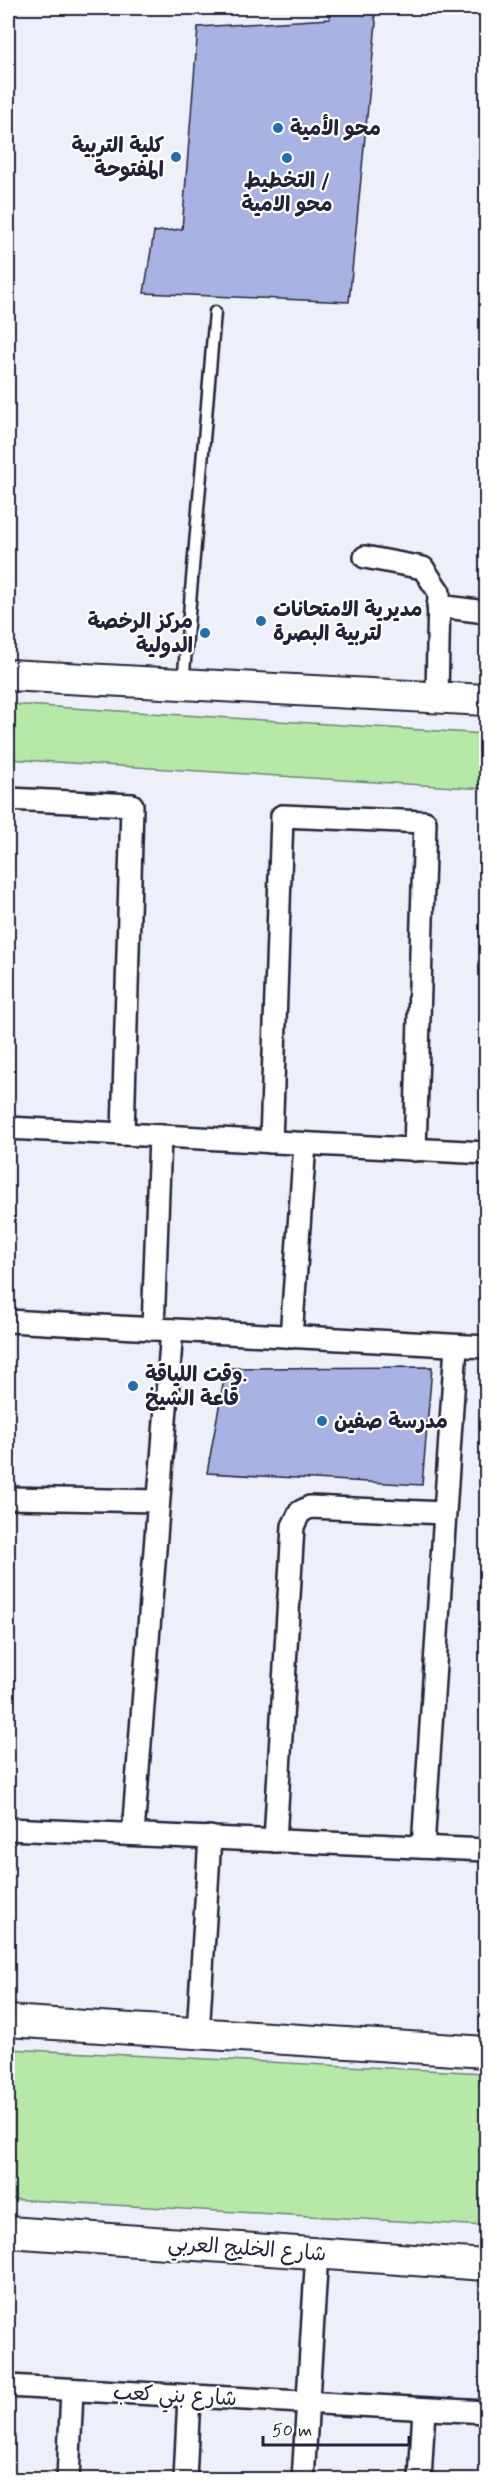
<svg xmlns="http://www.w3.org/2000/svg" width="494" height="2487" font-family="Mynerve,'Playpen Sans Arabic',sans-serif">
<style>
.green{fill:#b6e8a8;stroke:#6c8572;stroke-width:1.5}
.building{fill:#a8b3e3;stroke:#22223b;stroke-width:1.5}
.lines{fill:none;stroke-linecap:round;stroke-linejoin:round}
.lane-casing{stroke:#22223b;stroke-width:15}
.street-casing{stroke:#22223b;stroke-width:26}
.secondary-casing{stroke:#22223b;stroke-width:34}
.lane{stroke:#fff;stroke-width:10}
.street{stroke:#fff;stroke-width:21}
.secondary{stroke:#fff;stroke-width:30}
.poi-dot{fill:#1f6fb2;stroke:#fff;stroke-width:2}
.labels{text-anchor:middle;stroke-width:4.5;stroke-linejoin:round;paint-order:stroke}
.poi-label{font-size:21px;font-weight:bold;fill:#22223b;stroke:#fff;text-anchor:start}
.street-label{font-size:21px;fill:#22223b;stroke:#fff}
</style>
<rect width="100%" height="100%" fill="#eef0f9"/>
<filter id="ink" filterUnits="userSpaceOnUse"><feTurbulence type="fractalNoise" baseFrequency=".0167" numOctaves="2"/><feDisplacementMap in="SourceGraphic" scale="12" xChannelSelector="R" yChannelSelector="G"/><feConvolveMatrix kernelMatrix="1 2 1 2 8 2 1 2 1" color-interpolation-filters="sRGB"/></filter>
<g filter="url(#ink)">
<g class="green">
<polygon points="8,704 486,734 486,789 8,759"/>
<polygon points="8,2049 486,2073 486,2226 8,2199"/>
</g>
<g class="building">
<polygon points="328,8 373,8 376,23 349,302 144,293 154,232 182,229 198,27 330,19"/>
<polygon points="432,1367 422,1485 207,1473 226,1368"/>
</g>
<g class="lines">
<g class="lane-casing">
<polyline id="lane" points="183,684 215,312"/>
</g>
<g class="street-casing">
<g id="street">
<polyline points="365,557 423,568 439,592 437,697"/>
<polyline points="438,606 486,612"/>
<polyline points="8,799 132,805 123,1134"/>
<polyline points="8,1128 486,1153"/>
<polyline points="271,1142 282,816 425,822 415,1150"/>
<polyline points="8,1321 486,1347"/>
<polyline points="153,1329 160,1136"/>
<polyline points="291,1337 305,1144"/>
<polyline points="8,1498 158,1501"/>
<polyline points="8,1829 486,1850"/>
<polyline points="133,1834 172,1330"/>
<polyline points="275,1841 293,1526 300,1512 310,1507 444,1513"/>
<polyline points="423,1847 456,1346"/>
<polyline points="198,2034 210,1837"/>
<polyline points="8,2386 486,2412"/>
<polyline points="68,2480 72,2390"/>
<polyline points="185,2480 189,2396"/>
<polyline points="303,2480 317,2253"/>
<polyline points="420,2480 424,2409"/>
</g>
</g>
<g class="secondary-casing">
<g id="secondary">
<polyline points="8,675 486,700"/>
<polyline points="8,2021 486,2052"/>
<polyline points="8,2232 486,2265"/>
</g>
</g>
<use href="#lane" class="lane"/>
<use href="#street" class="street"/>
<use href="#secondary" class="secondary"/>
</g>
</g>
<g class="poi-dot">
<circle cx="278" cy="128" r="6"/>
<circle cx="176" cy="157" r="6"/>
<circle cx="287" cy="158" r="6"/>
<circle cx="261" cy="621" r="6"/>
<circle cx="205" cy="633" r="6"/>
<circle cx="133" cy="1386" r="6"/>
<circle cx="322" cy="1421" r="6"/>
</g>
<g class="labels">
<g class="poi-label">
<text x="290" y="135">محو الأمية</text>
<text x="164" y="152" text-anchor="end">كلية التربية<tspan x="164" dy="24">المفتوحة</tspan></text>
<text x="287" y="187" text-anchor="middle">التخطيط /<tspan x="287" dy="24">محو الامية</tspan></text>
<text x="273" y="616">مديرية الامتحانات<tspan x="273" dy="24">لتربية البصرة</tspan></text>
<text x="193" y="628" text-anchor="end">مركز الرخصة<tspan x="193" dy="24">الدولية</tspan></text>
<text x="145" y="1381">وقت اللياقة.<tspan x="145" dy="24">قاعة الشيخ</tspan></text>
<text x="334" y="1428">مدرسة صفين</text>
</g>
<g class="street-label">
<text transform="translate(247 2248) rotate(4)" y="7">شارع الخليج العربي</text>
<text transform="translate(175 2395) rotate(3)" y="7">شارع بني كعب</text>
</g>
</g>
<rect width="494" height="2487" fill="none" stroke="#fff" stroke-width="30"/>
<rect x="15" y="15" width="464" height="2457" fill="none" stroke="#22223b" stroke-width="2" filter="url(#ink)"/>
<path d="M263 2436v9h146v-9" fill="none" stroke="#22223b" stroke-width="3"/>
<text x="272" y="2436" font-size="18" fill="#22223b" stroke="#ffffff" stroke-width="4.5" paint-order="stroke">50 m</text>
</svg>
